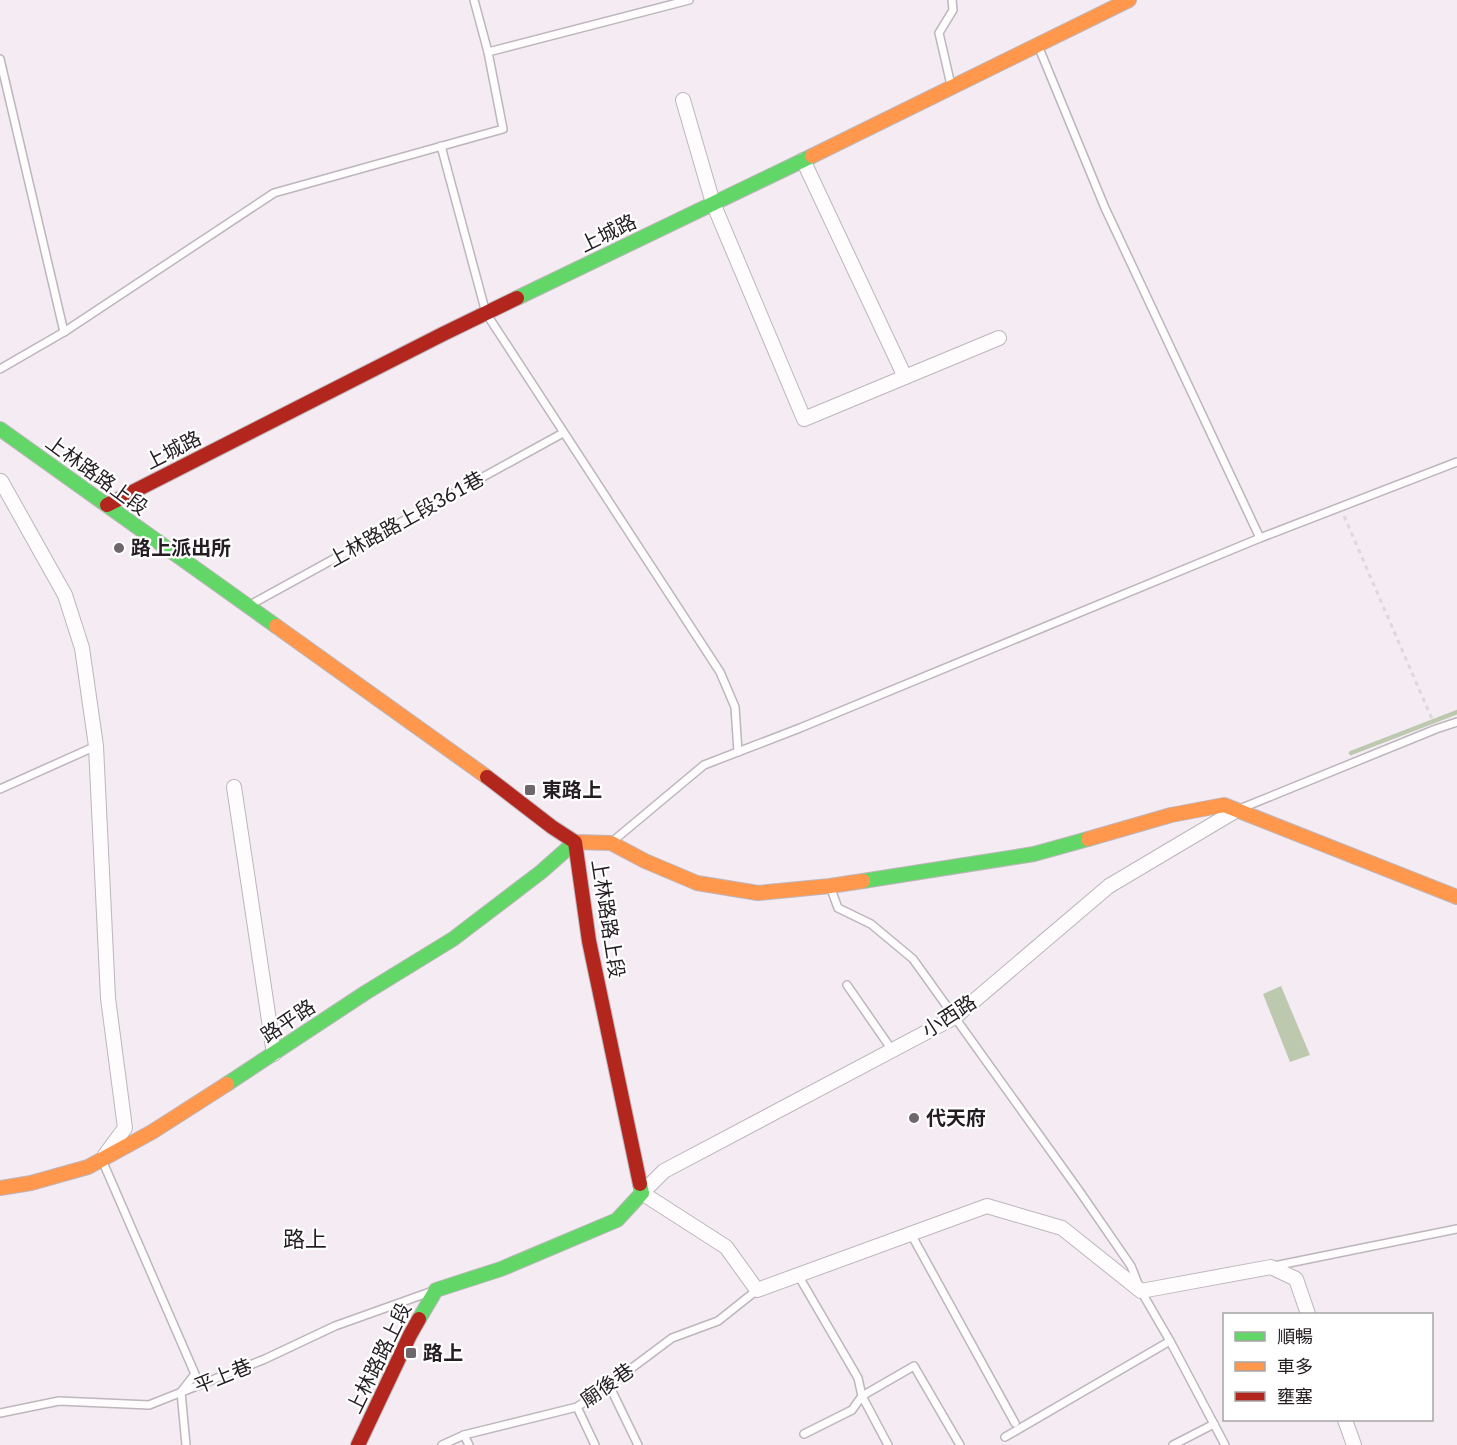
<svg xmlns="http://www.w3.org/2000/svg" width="1457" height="1445" font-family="Lato,'Noto Sans TC',sans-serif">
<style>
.water{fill:#bcc9af}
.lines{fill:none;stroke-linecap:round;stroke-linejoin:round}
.stream{stroke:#bcc9af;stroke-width:4.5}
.lane-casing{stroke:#bdb6bc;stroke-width:10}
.street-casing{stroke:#bdb6bc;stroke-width:16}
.fast-casing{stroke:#bdb6bc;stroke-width:16}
.slow-casing{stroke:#bdb6bc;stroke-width:16}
.jam-casing{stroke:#bdb6bc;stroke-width:16}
.path{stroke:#dcd9db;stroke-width:3;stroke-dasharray:4.5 4.5;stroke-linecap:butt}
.lane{stroke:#fefcfd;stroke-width:7}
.street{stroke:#fefcfd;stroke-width:14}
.fast{stroke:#63d668;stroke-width:14}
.slow{stroke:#ff974d;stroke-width:14}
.jam{stroke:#b3261e;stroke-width:14}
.poi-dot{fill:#6d666b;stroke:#fff;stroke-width:2}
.labels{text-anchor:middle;stroke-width:4.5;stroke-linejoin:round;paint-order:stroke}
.street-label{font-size:20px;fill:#241e22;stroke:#fff}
.poi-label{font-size:20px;font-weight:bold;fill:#241e22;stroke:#fff;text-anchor:start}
.quarter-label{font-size:22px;fill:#241e22;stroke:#fff}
</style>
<rect width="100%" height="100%" fill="#f5ebf2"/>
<polygon class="water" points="1281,986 1310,1055 1290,1062 1263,994"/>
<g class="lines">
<polyline class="stream" points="1351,753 1457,712"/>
<g class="lane-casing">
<g id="lane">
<polyline points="474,0 488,52"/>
<polyline points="1039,48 1105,208 1260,538"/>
<polyline points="0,59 64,332"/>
<polyline points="951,85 939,33 953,10 952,0"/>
<polyline points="441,146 486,313 720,672 735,707 738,752"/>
<polyline points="0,369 64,332 274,193 503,129 488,52 689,0"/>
<polyline points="250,605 563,433"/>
<polyline points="0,789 96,746"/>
<polyline points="1242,808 1436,729 1457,722"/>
<polyline points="613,841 704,765 800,728 1260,538 1457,462"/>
<polyline points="831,889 838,908 871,924 913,959 1080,1192 1131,1266 1141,1291 1170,1341 1225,1445"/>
<polyline points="847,985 892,1050"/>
<polyline points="102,1160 195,1374 181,1392 186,1445"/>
<polyline points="911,1234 1015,1423"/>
<polyline points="1274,1266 1457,1229"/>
<polyline points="798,1275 858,1378 862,1396 888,1445"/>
<polyline points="609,1385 638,1445"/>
<polyline points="577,1407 595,1445"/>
<polyline points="0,1413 59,1401 149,1405 265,1359 335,1326 430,1292"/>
<polyline points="804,1434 852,1410 862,1396 914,1366 960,1445"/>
<polyline points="464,1435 469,1445"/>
<polyline points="1005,1437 1170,1341"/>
<polyline points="442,1445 464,1435 577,1407 609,1385 672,1338 718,1321 757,1290"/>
<polyline points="1173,1445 1214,1424"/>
</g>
</g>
<g class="street-casing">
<g id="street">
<polyline points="683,100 713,203 804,419 999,338"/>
<polyline points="803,160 905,377"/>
<polyline points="1,481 65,595 82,648 96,746 108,998 125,1128 105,1155"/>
<polyline points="234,787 274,1054"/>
<polyline points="1237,810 1109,886 955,1017 664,1171 642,1193 726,1247 757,1290 987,1206 1062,1228 1141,1291 1271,1267 1296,1279 1308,1314"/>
<polyline points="1345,1420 1354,1445"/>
</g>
</g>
<g class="fast-casing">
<g id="fast">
<polyline points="517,298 812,156"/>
<polyline points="0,429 276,626"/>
<polyline points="863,881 1034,854 1088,839"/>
<polyline points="227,1084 365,993 453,939 541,872 575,842"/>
<polyline points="419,1319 436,1290 501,1269 617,1220 642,1193 640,1184"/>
</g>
</g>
<g class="slow-casing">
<g id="slow">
<polyline points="812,156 1129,0"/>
<polyline points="276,626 487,777"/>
<polyline points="1088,839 1171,815 1224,805 1457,897"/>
<polyline points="575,842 611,843 645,861 697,883 758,893 830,886 863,881"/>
<polyline points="0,1188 31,1183 88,1167 152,1132 227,1084"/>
</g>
</g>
<g class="jam-casing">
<g id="jam">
<polyline points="107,505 443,334 517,298"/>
<polyline points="487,777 552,827 575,842 589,941 640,1184"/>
<polyline points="358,1445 410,1335 419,1319"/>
</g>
</g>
<polyline class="path" points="1344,516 1432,719"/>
<use href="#lane" class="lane"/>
<use href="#street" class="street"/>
<use href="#fast" class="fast"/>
<use href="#slow" class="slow"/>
<use href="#jam" class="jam"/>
</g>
<g class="poi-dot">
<circle cx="119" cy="548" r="6"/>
<rect x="524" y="784" width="12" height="12" rx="3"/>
<circle cx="914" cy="1118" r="6"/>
<rect x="405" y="1347" width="12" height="12" rx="3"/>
</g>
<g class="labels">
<g class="street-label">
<text transform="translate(608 233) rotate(-26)" y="7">上城路</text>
<text transform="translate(173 450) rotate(-27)" y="7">上城路</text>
<text transform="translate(97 475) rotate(36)" y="7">上林路路上段</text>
<text transform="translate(406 519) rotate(-29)" y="7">上林路路上段361巷</text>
<text transform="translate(608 919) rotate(81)" y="7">上林路路上段</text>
<text transform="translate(949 1016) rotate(-33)" y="7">小西路</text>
<text transform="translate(288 1021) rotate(-34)" y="7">路平路</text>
<text transform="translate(379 1358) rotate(-64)" y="7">上林路路上段</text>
<text transform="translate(223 1376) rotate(-22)" y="7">平上巷</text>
<text transform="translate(607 1385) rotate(-35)" y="7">廟後巷</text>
</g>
<g class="poi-label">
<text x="131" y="555">路上派出所</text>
<text x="542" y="797">東路上</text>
<text x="926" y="1125">代天府</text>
<text x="423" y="1360">路上</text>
</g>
<g class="quarter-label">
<text x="305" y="1247">路上</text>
</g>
</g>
<rect x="1223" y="1313" width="210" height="108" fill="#ffffff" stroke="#a7a5a7" stroke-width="1.5"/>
<rect x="1235" y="1332" width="30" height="9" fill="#63d668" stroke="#a7a5a7" stroke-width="1.5"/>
<text x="1277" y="1343" font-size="18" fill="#241e22">順暢</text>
<rect x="1235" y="1362" width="30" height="9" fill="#ff974d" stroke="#a7a5a7" stroke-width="1.5"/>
<text x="1277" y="1373" font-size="18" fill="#241e22">車多</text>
<rect x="1235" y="1392" width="30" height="9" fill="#b3261e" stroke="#a7a5a7" stroke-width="1.5"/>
<text x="1277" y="1403" font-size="18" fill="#241e22">壅塞</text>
</svg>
